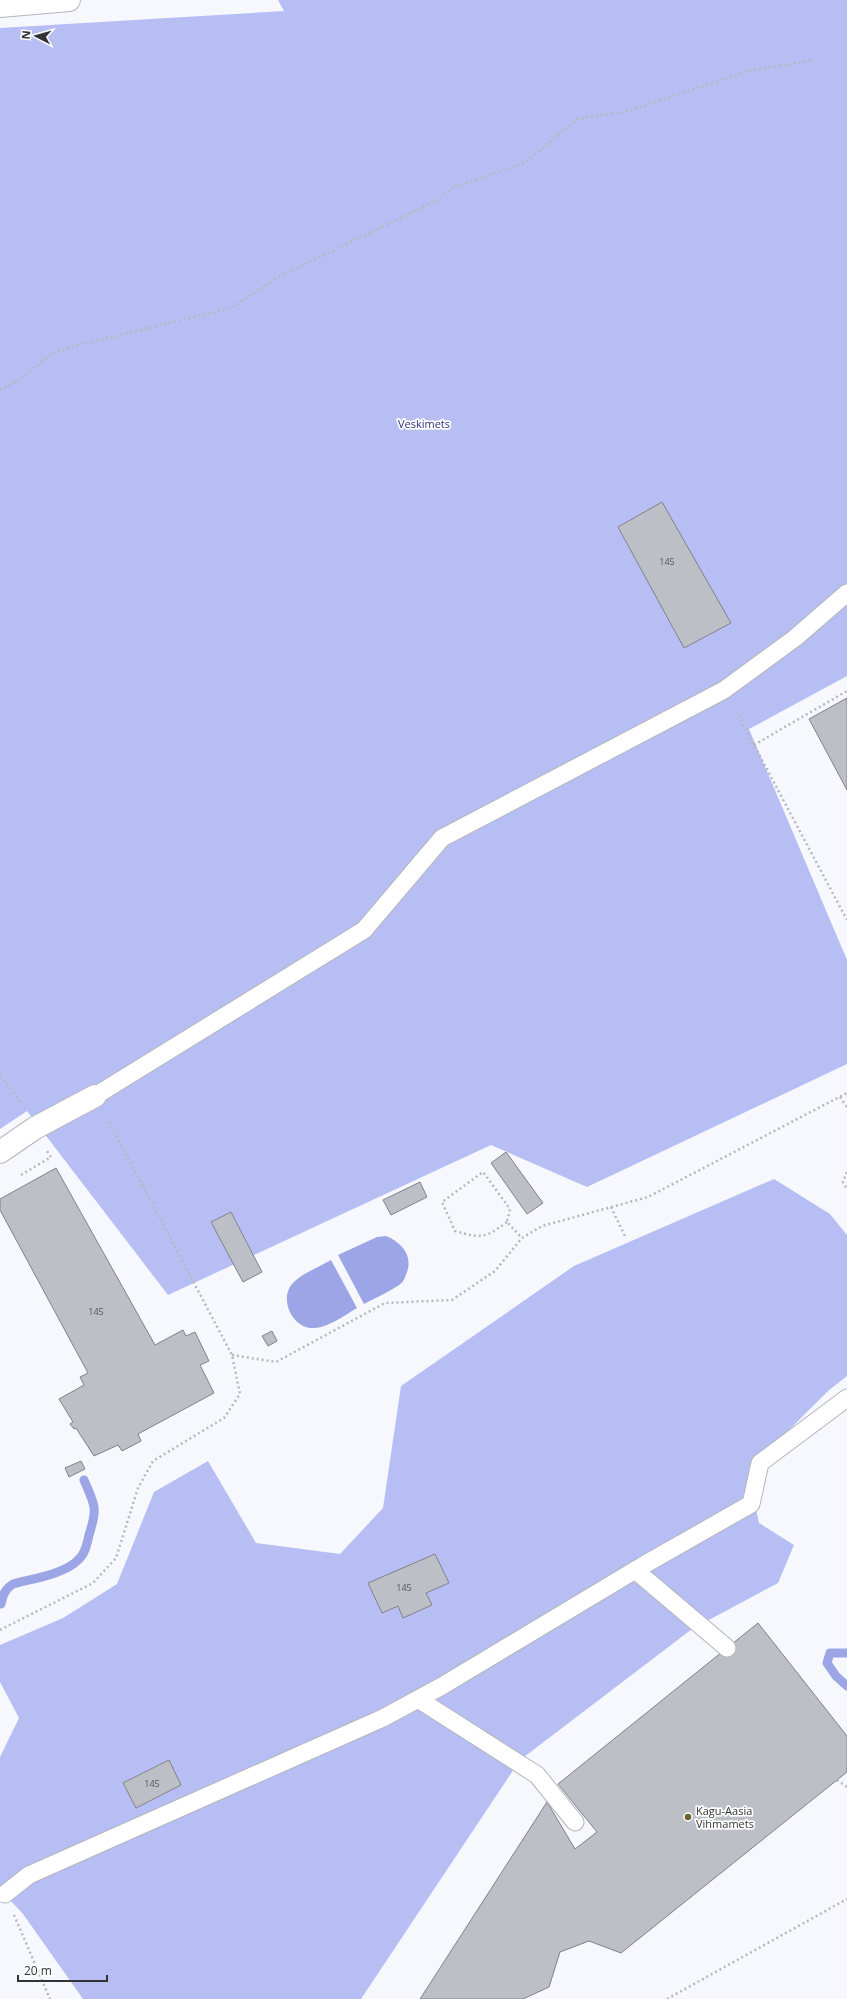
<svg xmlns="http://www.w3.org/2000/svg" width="847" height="1999" font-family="'Open Sans',sans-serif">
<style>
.forest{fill:#b6bef3}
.water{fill:#9ca5e6}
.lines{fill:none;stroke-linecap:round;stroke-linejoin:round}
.stream{stroke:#9ca5e6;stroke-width:9}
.building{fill:#bdbfc7;stroke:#808189}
.service-casing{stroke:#b4b6be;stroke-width:19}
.pedestrian-casing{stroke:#b4b6be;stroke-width:24}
.minor-casing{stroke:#b4b6be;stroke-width:24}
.path{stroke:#b7b8bd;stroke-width:2.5;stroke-dasharray:2 3;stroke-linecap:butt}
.service{stroke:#fff;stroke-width:17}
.pedestrian{stroke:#fff;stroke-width:22}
.minor{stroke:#fff;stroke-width:22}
.poi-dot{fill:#6d622f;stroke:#fff;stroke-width:1.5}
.labels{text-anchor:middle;stroke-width:3.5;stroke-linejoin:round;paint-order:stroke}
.number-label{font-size:9px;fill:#55565a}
.park-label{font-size:11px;fill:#2f2f7b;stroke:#fff}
.poi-label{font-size:11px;fill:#323336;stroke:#fff;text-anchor:start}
</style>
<rect width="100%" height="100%" fill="#f6f8fe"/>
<g class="forest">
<polygon points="278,0 847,0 847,676 749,729 847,960 847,1064 587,1187 491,1145 168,1295 27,1111 0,1129 0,28 284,11"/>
<polygon points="774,1179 830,1214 847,1235 847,1376 828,1391 769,1450 755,1505 759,1523 794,1545 778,1583 692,1629 520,1760 361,1999 83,1999 23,1914 0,1889 0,1757 19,1718 0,1682 0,1645 63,1618 117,1584 154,1492 208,1461 256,1543 340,1554 383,1508 401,1386 574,1266"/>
</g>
<g class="water">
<path d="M 386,1236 C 401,1242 413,1255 407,1272 C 405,1277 404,1282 399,1285 C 389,1292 375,1298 364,1304 L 338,1255 L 377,1237 Z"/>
<path d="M 331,1260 L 357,1308 C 345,1315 329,1327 315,1328 C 293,1330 277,1298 294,1282 C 303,1273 319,1267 331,1260 Z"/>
</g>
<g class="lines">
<g class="stream">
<path d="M 1,1604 C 3,1595 5,1589 13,1584 C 31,1579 65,1574 78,1560 C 85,1554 87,1544 89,1535 C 98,1507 95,1506 84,1480"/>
<polyline points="847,1653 830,1653 827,1663 836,1676 847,1686"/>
</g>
</g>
<g class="building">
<polygon points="662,502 731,623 684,648 618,527"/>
<polygon points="847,698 847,790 809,719"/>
<polygon points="506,1152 543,1203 527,1214 491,1163"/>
<polygon points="56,1168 155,1345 183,1330 186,1336 195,1332 209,1361 200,1365 214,1393 138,1434 141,1441 122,1451 118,1445 94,1456 76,1428 74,1429 70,1424 73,1422 59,1399 84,1385 80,1377 88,1373 0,1210 0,1199"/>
<polygon points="420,1182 427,1197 391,1215 383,1200"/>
<polygon points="231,1212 262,1272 243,1282 211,1222"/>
<polygon points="272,1331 277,1341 268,1346 262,1336"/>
<polygon points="81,1461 85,1469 69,1477 65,1468"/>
<polygon points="435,1554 449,1583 426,1593 432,1605 403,1618 398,1606 382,1613 368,1583"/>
<polygon points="758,1623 847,1736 847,1772 621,1953 589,1941 560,1952 549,1987 523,1999 420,1999 547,1802 575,1849 597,1832 558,1784"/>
<polygon points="169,1760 181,1785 136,1808 123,1783"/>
</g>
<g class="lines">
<g class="service-casing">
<g id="service">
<polyline points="95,1096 364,930 442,838 724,690 795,638 847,593"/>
<polyline points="635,1570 727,1648"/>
<polyline points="418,1699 537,1775 575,1822"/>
<polyline points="5,1894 29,1875 383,1718 442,1686 642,1566 751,1504 760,1463 847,1398"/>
</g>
</g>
<g class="pedestrian-casing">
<polyline id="pedestrian" points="0,1152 35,1128 95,1096"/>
</g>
<g class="minor-casing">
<polyline id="minor" points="0,6 69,0"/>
</g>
<g class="path">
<polyline points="0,390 20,380 51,354 71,347 230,308 279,277 435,201 454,187 526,162 577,119 629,111 749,71 813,60"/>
<polyline points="736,711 847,920"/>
<polyline points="754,745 847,691"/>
<polyline points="0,1077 14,1092 22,1105"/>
<polyline points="840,1097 847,1107"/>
<polyline points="847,1172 843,1182 847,1189"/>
<polyline points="21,1175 51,1157 47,1151"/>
<polyline points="611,1207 625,1236"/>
<path d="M 507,1222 C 485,1238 482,1239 455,1231 L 442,1202 L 483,1172 L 510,1209 L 507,1222 L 522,1238"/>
<polyline points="232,1355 276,1362 385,1303 452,1300 495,1271 522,1238 542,1226 648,1197 847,1093"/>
<polyline points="0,1630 93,1583 116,1558 138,1488 153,1461 224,1418 240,1394 232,1355 108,1120"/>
<polyline points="837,1780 847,1787"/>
<polyline points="14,1915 50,1999"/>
<polyline points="667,1999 847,1899"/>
</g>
<use href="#service" class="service"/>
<use href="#pedestrian" class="pedestrian"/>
<use href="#minor" class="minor"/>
</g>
<circle class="poi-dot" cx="688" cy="1817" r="4"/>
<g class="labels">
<g class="number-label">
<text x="667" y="565">145</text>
<text x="96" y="1315">145</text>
<text x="404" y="1591">145</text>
<text x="152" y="1787">145</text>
</g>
<g class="park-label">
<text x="424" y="428">Veskimets</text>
</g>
<g class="poi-label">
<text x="696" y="1815">Kagu-Aasia<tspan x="696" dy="13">Vihmamets</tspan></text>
</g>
</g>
<g transform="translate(36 36) rotate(276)" stroke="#ffffff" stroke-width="3" paint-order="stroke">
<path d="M0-3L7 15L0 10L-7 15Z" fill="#323336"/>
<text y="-6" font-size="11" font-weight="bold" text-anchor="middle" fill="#323336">N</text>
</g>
<path d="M18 1975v6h89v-6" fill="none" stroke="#323336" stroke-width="2"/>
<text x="24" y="1975" font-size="12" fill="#323336" stroke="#ffffff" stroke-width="3" paint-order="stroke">20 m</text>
</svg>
